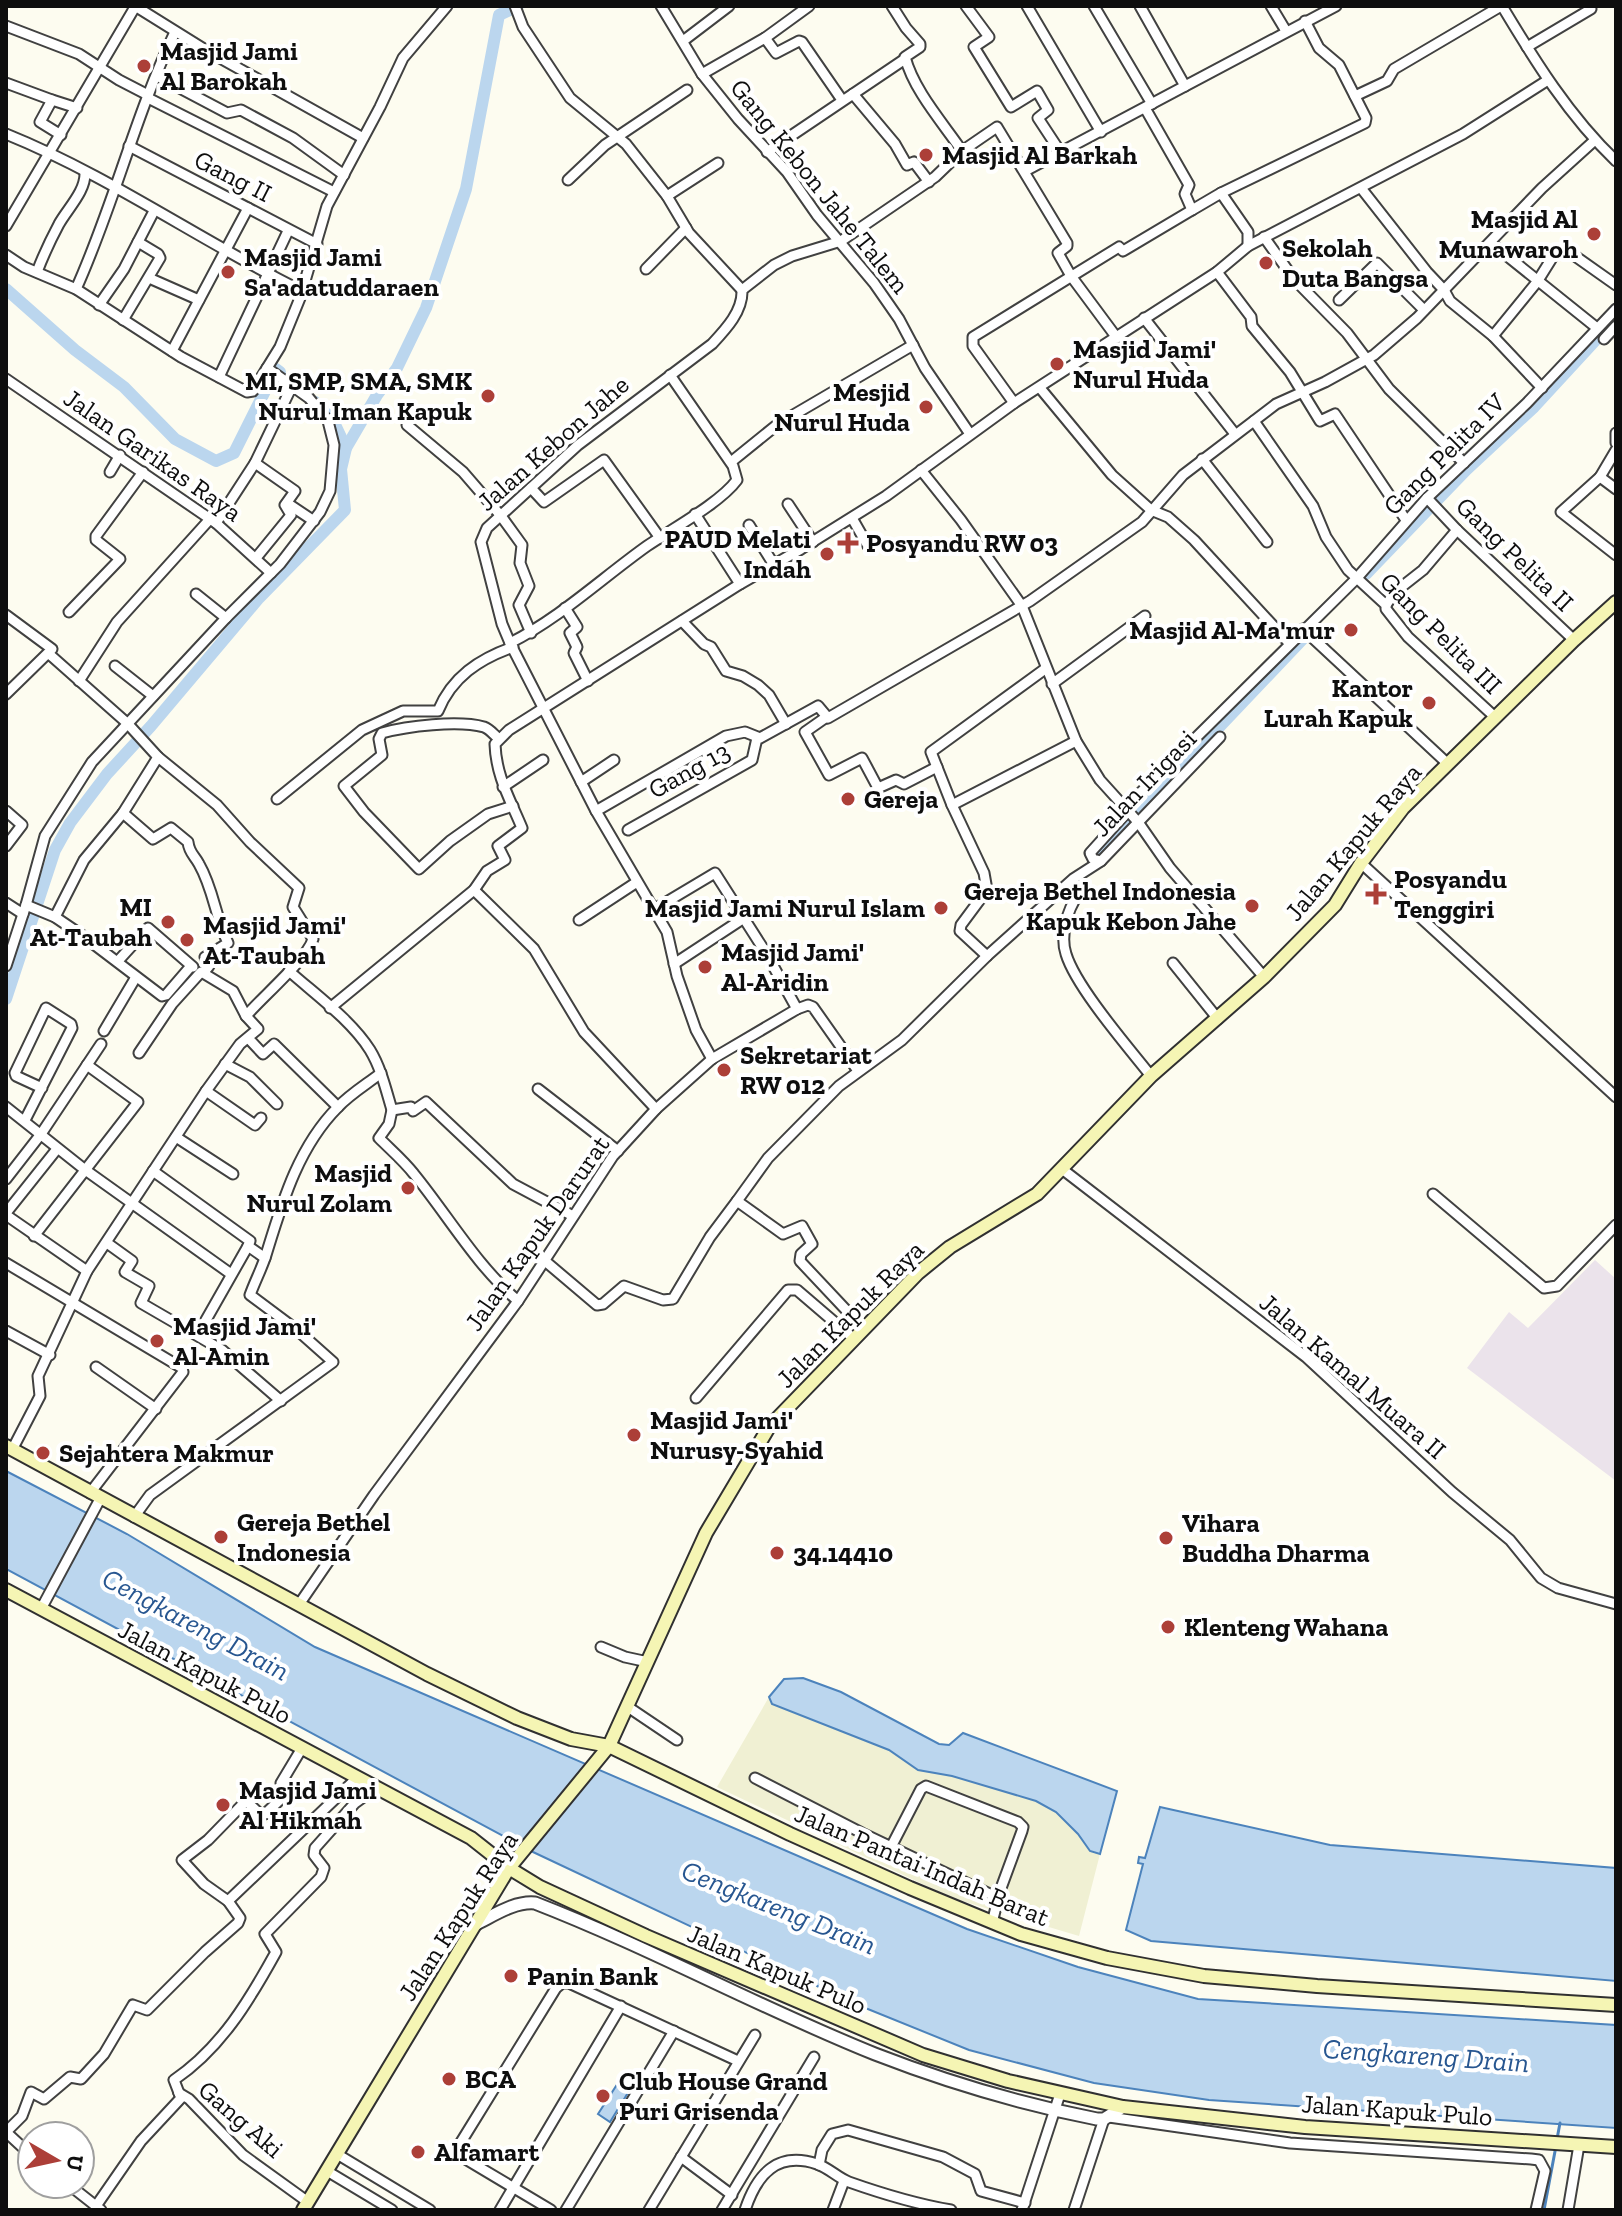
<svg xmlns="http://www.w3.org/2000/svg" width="1622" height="2216" font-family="'Zilla Slab',serif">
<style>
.industrial{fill:#ebe3eb}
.farmland{fill:#f0f0d3}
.water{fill:#bbd6ee;stroke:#4c83bc;stroke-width:2}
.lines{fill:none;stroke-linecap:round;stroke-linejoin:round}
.stream{stroke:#4c83bc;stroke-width:3}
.canal{stroke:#bbd6ee;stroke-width:12}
.minor-casing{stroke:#414141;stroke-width:13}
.tertiary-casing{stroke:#414141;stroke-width:15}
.secondary-casing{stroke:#303030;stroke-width:16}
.minor{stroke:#fff;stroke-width:9}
.tertiary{stroke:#fff;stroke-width:11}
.secondary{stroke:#f5f5b4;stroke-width:12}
.poi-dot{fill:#ac3f38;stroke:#fff;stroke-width:3}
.labels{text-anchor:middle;stroke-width:8;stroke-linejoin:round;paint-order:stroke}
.poi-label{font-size:26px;font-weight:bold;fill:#0e0e0e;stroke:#fff;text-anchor:start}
.street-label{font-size:26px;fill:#0e0e0e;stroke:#fff}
.water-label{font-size:28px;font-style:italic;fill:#275690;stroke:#fff}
</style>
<rect width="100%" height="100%" fill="#fdfcf0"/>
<polygon class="industrial" points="1595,1260 1616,1279 1616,1481 1467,1368 1509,1312 1528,1328"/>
<polygon class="farmland" points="769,1697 772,1704 889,1750 918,1770 952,1776 1036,1801 1056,1812 1078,1834 1090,1851 1100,1854 1079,1936 952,1898 717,1787"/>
<g class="water">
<polygon points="6,1471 127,1534 315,1647 967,1929 1078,1967 1198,1999 1616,2025 1616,2128 1209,2100 1094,2083 969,2050 853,2003 533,1852 6,1569"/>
<polygon points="803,1678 841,1692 939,1744 949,1745 963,1733 1117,1791 1100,1854 1090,1851 1078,1834 1056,1812 1036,1801 952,1776 918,1770 889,1750 772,1704 769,1697 784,1679"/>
<polygon points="1160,1807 1330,1845 1616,1868 1616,1981 1151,1941 1126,1930 1143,1864 1138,1863 1139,1857 1145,1858"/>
<polygon points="618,2083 629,2091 610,2122 598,2114"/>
</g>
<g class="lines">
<g class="stream">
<polyline points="1557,2139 1560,2123"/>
<polyline points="1544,2210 1556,2146"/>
</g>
<g class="canal">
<polyline points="6,289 75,350 124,387 175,439 216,461 234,453 276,369 280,372"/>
<polyline points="315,402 331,416 346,448"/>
<polyline points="1366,574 1466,470 1534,407 1616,318"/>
<polyline points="1096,857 1314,627"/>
<polyline points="6,999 55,850 70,823 107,774 151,726 259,598 345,510 341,469 346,448 377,395 397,368 426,308 466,189 499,15 518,6"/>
</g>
<g class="minor-casing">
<g id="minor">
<polyline points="135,6 204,49 363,138"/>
<polyline points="515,6 523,27 570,98 626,144 667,196 689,233 742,290"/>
<polyline points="661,6 702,74 738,119 787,172 817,215 874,283 899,319 925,368 970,434"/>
<path d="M 892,6 L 906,28 L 920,44 L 920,47 L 905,57 C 914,91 943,123 962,151 L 997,127 L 1067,243 L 1067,246 L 1058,253 L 1071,276 L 1117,338"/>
<polyline points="966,6 989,37 974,47 1011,107 1037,91 1048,110 1038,118 1061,153"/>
<polyline points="1027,6 1101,132"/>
<polyline points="1094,6 1152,104"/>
<polyline points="1140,6 1185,86"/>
<polyline points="1271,6 1286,31"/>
<path d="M 1502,6 C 1535,61 1569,116 1616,161"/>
<polyline points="6,26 79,54 119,80 148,95"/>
<polyline points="765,38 776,53 799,41 802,42 842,100"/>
<polyline points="683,41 729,6"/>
<polyline points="1527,47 1591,9"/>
<polyline points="702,74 765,38 809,6"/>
<polyline points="157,76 227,113 241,110 293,138 344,175"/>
<polyline points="6,83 52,100 40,122 61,135"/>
<polyline points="853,94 895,144 907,165 914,162 929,182"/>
<polyline points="1355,96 1387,81 1394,69 1501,6"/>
<polyline points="148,98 334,192"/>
<polyline points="52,100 77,108"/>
<polyline points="1145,108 1189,185 1185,194 1192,210 1221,193 1248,232 1248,246"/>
<path d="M 6,134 C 110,176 202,242 302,291"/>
<polyline points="129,146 317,244"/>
<polyline points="767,152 905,59"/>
<polyline points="1025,171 1336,6"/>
<polyline points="568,180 605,145 687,90"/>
<polyline points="1361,188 1427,272 1444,290 1450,301 1493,336 1542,388"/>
<polyline points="1221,193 1365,123 1366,118 1339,65 1319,48 1305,21"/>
<polyline points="667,196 718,163"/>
<polyline points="6,226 135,7"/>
<polyline points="1264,237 1294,279 1347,333 1389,389 1464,463"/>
<polyline points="1491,243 1597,328"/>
<polyline points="6,255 24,267 76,289 181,357 247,392 253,391 267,368"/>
<polyline points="646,269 686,228"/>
<path d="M 37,272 C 43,256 51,239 59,224 C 68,208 86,191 85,172"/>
<polyline points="1217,272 1251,317 1252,326 1290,372 1320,421 1335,414 1406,520"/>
<polyline points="149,278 199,300"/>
<path d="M 76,289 C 114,205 135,115 175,32"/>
<polyline points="1339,300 1377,263 1424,310"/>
<polyline points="99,305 124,269 154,211"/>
<polyline points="1144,318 1235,434"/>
<polyline points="123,320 160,258 158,254 138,242"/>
<polyline points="1493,336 1537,282 1557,250 1565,249 1616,285"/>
<polyline points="1604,339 1616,326"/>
<polyline points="172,351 248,208"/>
<polyline points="219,377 288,231"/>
<polyline points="6,379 216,523 271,573"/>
<polyline points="1040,388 1112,475 1151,510 1168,517 1194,540 1289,643"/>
<polyline points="1014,403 973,346 973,337 1119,247 1123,251 1192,210"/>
<polyline points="1254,421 1313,506 1326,537 1348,570 1386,605 1386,609 1408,637 1496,718"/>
<polyline points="407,425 463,472 501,516 522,545 520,563 529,586 519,605 531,633"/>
<polyline points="1616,433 1616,443"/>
<polyline points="1616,450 1600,477 1561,512 1616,555"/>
<polyline points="1202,459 1267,542"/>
<polyline points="731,462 778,424 913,345"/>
<polyline points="255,463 295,491 285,505 291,515 256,558"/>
<polyline points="921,470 961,520 1022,606 1076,741 1100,780 1138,822 1170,868 1264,977"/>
<polyline points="110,472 120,455"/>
<polyline points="1600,477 1616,489"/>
<polyline points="531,488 544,502 604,460 660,538"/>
<polyline points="1427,498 1457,530 1574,640"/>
<polyline points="287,503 314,521"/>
<polyline points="788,504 813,542"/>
<polyline points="695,514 740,584"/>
<polyline points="852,518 868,546"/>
<polyline points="216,523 255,463 292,386"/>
<polyline points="749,525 774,565"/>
<polyline points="196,594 226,618"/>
<polyline points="1386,605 1395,592 1423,570 1457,530"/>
<polyline points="565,608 577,627 570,633 577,647 574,653 588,681"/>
<polyline points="69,612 120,559 96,540 96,536 143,472"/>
<polyline points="6,615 52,649"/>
<polyline points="682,621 704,644 711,647 726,671 743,676 758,685 769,695 786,724"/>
<polyline points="1303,629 1448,764"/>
<path d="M 510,643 C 560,618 602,578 647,546 C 672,529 720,503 737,480 L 733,466 L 670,375"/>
<polyline points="115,666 153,696"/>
<polyline points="79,681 117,622 210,519"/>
<polyline points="1052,684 1145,616"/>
<path d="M 6,694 L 48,653 L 127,723 L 158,757 L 123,813 L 153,839 L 171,828 L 188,842 C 189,853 195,856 199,864 C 214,890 215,917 228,943 L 205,957 L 209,966 L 203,973 L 233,991 L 246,1016"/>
<polyline points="825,718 805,732 829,775 862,758 878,788 896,780 904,784 937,767"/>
<path d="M 499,739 C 494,735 490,729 484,727 C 458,720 407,726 382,733 L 379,739 L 382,755 L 344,786 L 364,812 L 419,869 L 450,841 L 488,814 L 513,806"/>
<polyline points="581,782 614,760"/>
<polyline points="503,787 543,760"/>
<path d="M 277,799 L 362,730 L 403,711 L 438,711 C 452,677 479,659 513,647"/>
<polyline points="952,805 1076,741"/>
<polyline points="1125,808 1356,579 1427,498 1527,403 1616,309"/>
<polyline points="6,811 22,825 6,846"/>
<polyline points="596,811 726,736 745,732 760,738 818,706 828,718 1030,601 1142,522 1183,475 1276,404 1325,382 1374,355 1417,318 1542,188 1595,140"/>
<polyline points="628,830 752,760 757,738"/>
<polyline points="1101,861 1093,859 1090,853 1128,811"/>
<polyline points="1361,863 1616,1097"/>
<polyline points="474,890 534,949 584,1032 656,1109"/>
<path d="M 1078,895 C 1067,910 1060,936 1066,954 C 1076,987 1128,1047 1151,1076"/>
<polyline points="6,903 23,914"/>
<polyline points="26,905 55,917 83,936 162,996 166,995 191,966"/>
<polyline points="653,910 715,873 766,953 797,1009"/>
<polyline points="55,917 84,860 123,813"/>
<polyline points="579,920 637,882"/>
<polyline points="987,956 960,931 961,925 987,890 984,873 952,805 931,752 1045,669"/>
<polyline points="118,961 148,928 193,967"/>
<polyline points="1173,963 1218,1019"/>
<polyline points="674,964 744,918"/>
<polyline points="6,966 26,905 45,836 92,762 226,618 280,564 320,512 330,491 334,445 328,421 309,398 267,368 280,347 300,298 327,206 380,107 403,58 447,6"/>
<path d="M 289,971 C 316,995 351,1020 370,1050 C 381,1068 386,1090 392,1110 L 411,1107 L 413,1111 L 426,1102 L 513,1184 L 573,1216"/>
<path d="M 330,1008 L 474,890 L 487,871 L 505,860 L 498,846 L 522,828 C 510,799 496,776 495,744 L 509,730 L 740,584 L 801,549 L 886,496 L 1014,403 L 1217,272 L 1248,246 L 1463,134 L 1548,80"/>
<polyline points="104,1031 136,977"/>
<polyline points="248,1038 263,1054 274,1044 338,1107"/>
<polyline points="139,1053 172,1004 201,972"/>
<path d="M 712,1059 L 696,1030 L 677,976 L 667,932 L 596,811 L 510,643 L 502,624 L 481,542 L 487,528 L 578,445 L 712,344 C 726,329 743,311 742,290 L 774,265 L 792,256 L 841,241 L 935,177 L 962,151"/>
<polyline points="225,1064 250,1077 277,1104"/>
<polyline points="538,1089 618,1151"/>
<polyline points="206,1091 255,1125 261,1118"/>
<polyline points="6,1107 84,1169 231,1274"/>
<path d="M 392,1110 L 389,1124 L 379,1138 C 391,1150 404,1161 414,1174 C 449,1217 476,1265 518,1301"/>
<polyline points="25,1120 72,1028 71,1024 46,1008 15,1073 16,1076 42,1088"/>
<polyline points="176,1137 233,1174"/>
<polyline points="1062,1169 1306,1357 1452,1492 1510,1540 1541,1578 1558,1588 1616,1604"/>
<polyline points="153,1171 250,1241 248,1246"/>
<polyline points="6,1179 41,1134 101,1044"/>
<polyline points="1433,1194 1544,1288 1557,1286 1616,1225"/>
<polyline points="6,1213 57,1149"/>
<polyline points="6,1215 87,1271"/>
<polyline points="34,1236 138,1102 87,1065"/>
<polyline points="107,1243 132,1261 125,1272 149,1286 141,1303 222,1350 281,1401"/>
<polyline points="545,1261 597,1305 603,1304 624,1286 663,1300 673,1299 710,1237 737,1201"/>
<polyline points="6,1263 182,1368 183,1372 90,1493"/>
<polyline points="863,1328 800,1261 801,1254 812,1244 802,1226 783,1234 737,1201 768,1158 839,1086 902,1040 987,956 1073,879 1101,861 1220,737"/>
<polyline points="6,1331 50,1355"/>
<polyline points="198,1334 248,1246 265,1258"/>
<polyline points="96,1367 156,1409"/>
<polyline points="696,1398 788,1290 797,1290 853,1338"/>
<path d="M 12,1450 L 40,1396 L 38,1376 L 87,1271 L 206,1091 L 240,1044 L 258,1029 L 246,1016 C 262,997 307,959 313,939 L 293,907 L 299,888 L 250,842 L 217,805 L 158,757"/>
<path d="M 134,1517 L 150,1495 L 333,1362 L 297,1330 L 250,1295 C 255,1281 262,1268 266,1255 C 282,1203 298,1147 338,1107 C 350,1094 367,1084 381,1073"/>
<polyline points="300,1603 374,1495 518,1301 613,1156 656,1109 712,1059 797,1009 808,1005 813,1007 858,1071"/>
<polyline points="41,1609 100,1499"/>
<polyline points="601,1647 625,1657 648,1662"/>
<polyline points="628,1707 677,1740"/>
<polyline points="755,1778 862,1833 992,1895 997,1903 992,1923"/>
<polyline points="891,1847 921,1789 926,1786 1018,1822 1023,1827 1022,1831 997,1899"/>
<polyline points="228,1901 204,1884 182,1860 208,1840 246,1801 261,1815 265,1814 285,1795 281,1783 302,1748"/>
<path d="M 179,2093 L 174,2080 C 221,2048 249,2001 276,1952 L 265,1934 L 321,1877 L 324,1868 L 314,1855 L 315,1848 L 355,1803 L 377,1787"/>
<polyline points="179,2093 189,2099 243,2155 308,2202"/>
<polyline points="1109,2117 1290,2143 1531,2159 1539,2160 1545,2171 1536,2210"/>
<polyline points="337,2154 430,2210"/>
<polyline points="32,2156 6,2132 22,2116 31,2092 44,2099 70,2077 81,2079 104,2054 133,2005 147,2010 205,1952 238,1923 240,1918 228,1901 358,1777"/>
<polyline points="681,2157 732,2195"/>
<polyline points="819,2165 822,2150 832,2134 848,2130 943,2157 975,2174 981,2191 1025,2203"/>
<polyline points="327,2171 392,2210"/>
<polyline points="68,2184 101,2210"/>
<polyline points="96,2206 141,2141 181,2098 179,2093"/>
<polyline points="500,2210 621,2006"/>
<polyline points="551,2210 457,2154 458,2147 556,1988 562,1983 569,1983 738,2061"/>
<polyline points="566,2210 674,2031"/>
<polyline points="649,2210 755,2035"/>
<polyline points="722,2210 814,2057"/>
<path d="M 745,2210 C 757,2174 777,2151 817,2164 C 829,2168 838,2178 849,2182 C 883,2194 916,2204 951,2210"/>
<polyline points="833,2210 844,2181"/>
<polyline points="1022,2210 1060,2094"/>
<polyline points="1074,2210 1104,2119"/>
<polyline points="1568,2210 1579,2145"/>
</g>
</g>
<g class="tertiary-casing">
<path id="tertiary" d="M 474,1925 C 493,1916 514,1901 535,1903 C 651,1948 760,2008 875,2054 C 947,2082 1021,2104 1097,2119 L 1104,2119 L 1123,2107"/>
</g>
<g class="secondary-casing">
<g id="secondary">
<polyline points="6,1446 427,1674 517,1718 571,1739 609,1746 790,1834 910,1888 1021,1934 1107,1958 1204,1976 1317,1986 1616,2005"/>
<polyline points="6,1590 471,1838 509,1868 540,1887 646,1936 923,2055 1008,2081 1123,2107 1305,2127 1616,2147"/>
<polyline points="303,2210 509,1868 609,1746 706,1533 769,1427 918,1273 950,1247 1037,1194 1151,1076 1264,977 1335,905 1361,863 1403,808 1574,640 1616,602"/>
</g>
</g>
<use href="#minor" class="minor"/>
<use href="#tertiary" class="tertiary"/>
<use href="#secondary" class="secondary"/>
</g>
<g class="poi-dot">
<circle cx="144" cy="66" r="8"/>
<circle cx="926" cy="155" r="8"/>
<circle cx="1594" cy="234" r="8"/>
<circle cx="1266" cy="263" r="8"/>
<circle cx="228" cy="272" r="8"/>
<circle cx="1057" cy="364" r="8"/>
<circle cx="488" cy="396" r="8"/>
<circle cx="926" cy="407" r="8"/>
<path d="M844 531h8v8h8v8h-8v8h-8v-8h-8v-8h8z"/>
<circle cx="827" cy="554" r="8"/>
<circle cx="1351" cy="630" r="8"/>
<circle cx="1429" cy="703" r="8"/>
<circle cx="848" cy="799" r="8"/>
<path d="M1372 882h8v8h8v8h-8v8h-8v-8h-8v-8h8z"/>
<circle cx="1252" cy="906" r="8"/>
<circle cx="941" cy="908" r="8"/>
<circle cx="168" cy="922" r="8"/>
<circle cx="187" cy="940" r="8"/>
<circle cx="705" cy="967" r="8"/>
<circle cx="724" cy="1070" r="8"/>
<circle cx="408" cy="1188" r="8"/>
<circle cx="157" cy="1341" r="8"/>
<circle cx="634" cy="1435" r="8"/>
<circle cx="43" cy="1453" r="8"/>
<circle cx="221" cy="1537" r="8"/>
<circle cx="1166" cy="1538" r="8"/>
<circle cx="777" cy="1553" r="8"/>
<circle cx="1168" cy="1627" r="8"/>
<circle cx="223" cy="1805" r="8"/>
<circle cx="511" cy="1976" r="8"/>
<circle cx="449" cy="2079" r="8"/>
<circle cx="603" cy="2096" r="8"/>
<circle cx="418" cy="2152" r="8"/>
</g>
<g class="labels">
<g class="poi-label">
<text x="160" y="60">Masjid Jami<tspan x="160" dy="30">Al Barokah</tspan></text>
<text x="942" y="164">Masjid Al Barkah</text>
<text x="1578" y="228" text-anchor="end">Masjid Al<tspan x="1578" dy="30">Munawaroh</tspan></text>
<text x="1282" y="257">Sekolah<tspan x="1282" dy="30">Duta Bangsa</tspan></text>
<text x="244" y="266">Masjid Jami<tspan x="244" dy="30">Sa'adatuddaraen</tspan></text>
<text x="1073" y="358">Masjid Jami'<tspan x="1073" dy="30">Nurul Huda</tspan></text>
<text x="472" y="390" text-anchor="end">MI, SMP, SMA, SMK<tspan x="472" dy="30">Nurul Iman Kapuk</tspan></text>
<text x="910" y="401" text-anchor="end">Mesjid<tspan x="910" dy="30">Nurul Huda</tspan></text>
<text x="811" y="548" text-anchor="end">PAUD Melati<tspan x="811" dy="30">Indah</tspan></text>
<text x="866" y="552">Posyandu RW 03</text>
<text x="1335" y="639" text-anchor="end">Masjid Al-Ma'mur</text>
<text x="1413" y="697" text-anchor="end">Kantor<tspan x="1413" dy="30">Lurah Kapuk</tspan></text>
<text x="864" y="808">Gereja</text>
<text x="1394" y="888">Posyandu<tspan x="1394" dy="30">Tenggiri</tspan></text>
<text x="1236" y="900" text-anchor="end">Gereja Bethel Indonesia<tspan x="1236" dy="30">Kapuk Kebon Jahe</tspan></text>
<text x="152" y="916" text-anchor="end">MI<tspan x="152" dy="30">At-Taubah</tspan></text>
<text x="925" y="917" text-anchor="end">Masjid Jami Nurul Islam</text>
<text x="203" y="934">Masjid Jami'<tspan x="203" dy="30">At-Taubah</tspan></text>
<text x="721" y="961">Masjid Jami'<tspan x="721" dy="30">Al-Aridin</tspan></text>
<text x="740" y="1064">Sekretariat<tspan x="740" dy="30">RW 012</tspan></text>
<text x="392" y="1182" text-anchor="end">Masjid<tspan x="392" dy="30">Nurul Zolam</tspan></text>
<text x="173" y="1335">Masjid Jami'<tspan x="173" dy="30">Al-Amin</tspan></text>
<text x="650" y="1429">Masjid Jami'<tspan x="650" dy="30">Nurusy-Syahid</tspan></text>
<text x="59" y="1462">Sejahtera Makmur</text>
<text x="237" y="1531">Gereja Bethel<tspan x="237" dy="30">Indonesia</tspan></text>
<text x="1182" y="1532">Vihara<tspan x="1182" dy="30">Buddha Dharma</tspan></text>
<text x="793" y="1562">34.14410</text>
<text x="1184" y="1636">Klenteng Wahana</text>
<text x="239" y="1799">Masjid Jami<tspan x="239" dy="30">Al Hikmah</tspan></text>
<text x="527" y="1985">Panin Bank</text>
<text x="465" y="2088">BCA</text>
<text x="619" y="2090">Club House Grand<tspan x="619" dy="30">Puri Grisenda</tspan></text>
<text x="434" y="2161">Alfamart</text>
</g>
<g class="street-label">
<text transform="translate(233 176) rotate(27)" y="9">Gang II</text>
<text transform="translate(820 186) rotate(51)" y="9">Gang Kebon Jahe Talem</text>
<text transform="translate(553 443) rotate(-41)" y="9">Jalan Kebon Jahe</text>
<text transform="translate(1444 454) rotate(-45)" y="9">Gang Pelita IV</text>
<text transform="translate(153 455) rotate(35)" y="9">Jalan Garikas Raya</text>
<text transform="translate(1515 554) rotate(44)" y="9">Gang Pelita II</text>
<text transform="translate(1441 633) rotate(45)" y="9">Gang Pelita III</text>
<text transform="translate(689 770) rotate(-29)" y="9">Gang 13</text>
<text transform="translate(1144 783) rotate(-46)" y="9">Jalan Irigasi</text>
<text transform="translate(1353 842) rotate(-50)" y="9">Jalan Kapuk Raya</text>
<text transform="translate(537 1233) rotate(-55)" y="9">Jalan Kapuk Darurat</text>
<text transform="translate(850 1314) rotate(-45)" y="9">Jalan Kapuk Raya</text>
<text transform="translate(1353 1376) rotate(41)" y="9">Jalan Kamal Muara II</text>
<text transform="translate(205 1672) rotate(28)" y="9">Jalan Kapuk Pulo</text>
<text transform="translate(922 1865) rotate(23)" y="9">Jalan Pantai Indah Barat</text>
<text transform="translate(458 1916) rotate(-57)" y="9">Jalan Kapuk Raya</text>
<text transform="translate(777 1969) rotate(23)" y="9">Jalan Kapuk Pulo</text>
<text transform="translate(1397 2110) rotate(4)" y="9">Jalan Kapuk Pulo</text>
<text transform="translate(241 2119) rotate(41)" y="9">Gang Aki</text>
</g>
<g class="water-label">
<text transform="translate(196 1624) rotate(28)" y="10">Cengkareng Drain</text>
<text transform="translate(779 1907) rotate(22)" y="10">Cengkareng Drain</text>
<text transform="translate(1426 2055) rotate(4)" y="10">Cengkareng Drain</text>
</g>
</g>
<rect width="1622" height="2216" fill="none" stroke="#0e0e0e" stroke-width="16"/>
<g transform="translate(56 2160) rotate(99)"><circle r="38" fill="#ffffff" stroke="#9f9f9f" stroke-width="2"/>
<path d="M0-6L14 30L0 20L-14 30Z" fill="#ac3f38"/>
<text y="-12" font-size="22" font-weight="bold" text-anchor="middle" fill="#0e0e0e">U</text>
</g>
</svg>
